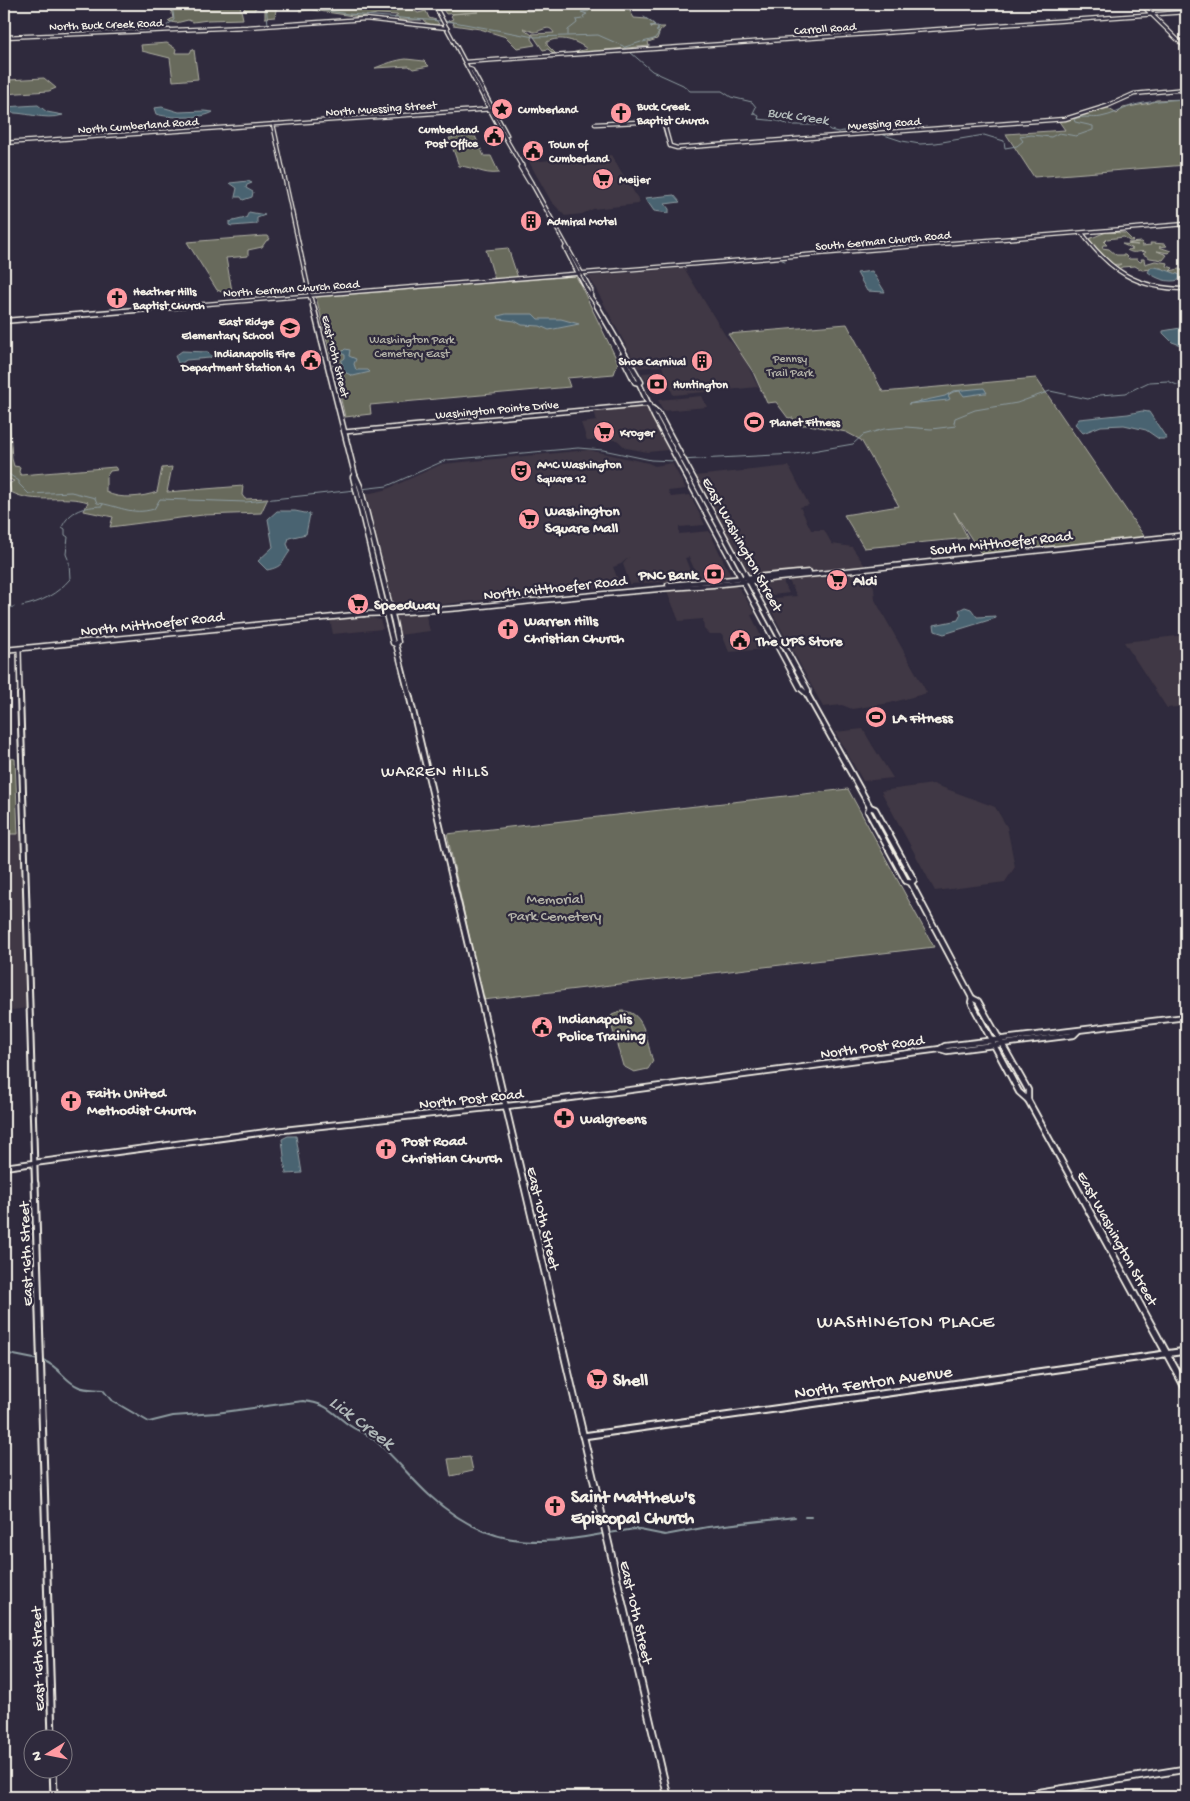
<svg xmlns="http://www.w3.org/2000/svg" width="1190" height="1801" font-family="'Gochi Hand',sans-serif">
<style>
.built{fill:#403844}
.green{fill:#686a5c;stroke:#aeaea2}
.water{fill:#4a6371;stroke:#8e9ca1}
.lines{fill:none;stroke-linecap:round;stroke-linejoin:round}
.stream-far1{stroke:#8e9ca1;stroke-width:1}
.stream{stroke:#8e9ca1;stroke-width:2}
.minor-far3-casing{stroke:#f4f1e8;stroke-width:5}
.minor-far2-casing{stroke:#f4f1e8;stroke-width:6}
.minor-far1-casing{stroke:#f4f1e8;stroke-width:8}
.minor-casing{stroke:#f4f1e8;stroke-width:9}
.major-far3-casing{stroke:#f4f1e8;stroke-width:5}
.major-far2-casing{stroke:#f4f1e8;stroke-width:7}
.major-far1-casing{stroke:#f4f1e8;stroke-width:8}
.major-casing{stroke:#f4f1e8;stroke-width:9}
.minor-far3{stroke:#2f2a3d;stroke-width:2.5}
.minor-far2{stroke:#2f2a3d;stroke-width:3}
.minor-far1{stroke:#2f2a3d;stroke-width:4}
.minor{stroke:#2f2a3d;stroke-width:5}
.major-far3{stroke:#2f2a3d;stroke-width:2.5}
.major-far2{stroke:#2f2a3d;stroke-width:4}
.major-far1{stroke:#2f2a3d;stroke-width:4.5}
.major{stroke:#2f2a3d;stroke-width:5.5}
.labels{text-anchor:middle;stroke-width:4.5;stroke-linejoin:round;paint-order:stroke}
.far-street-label{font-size:12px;fill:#f4f1e8;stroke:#2f2a3d}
.far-poi-label{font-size:12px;font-weight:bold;fill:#f4f1e8;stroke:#2f2a3d;text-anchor:start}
.far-park-label{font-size:12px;fill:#b5b4a9;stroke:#2f2a3d}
.far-water-label{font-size:14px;font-style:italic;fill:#b0b8b8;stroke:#2f2a3d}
.poi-label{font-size:15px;font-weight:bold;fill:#f4f1e8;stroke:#2f2a3d;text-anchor:start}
.street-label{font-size:15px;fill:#f4f1e8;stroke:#2f2a3d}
.park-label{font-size:15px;fill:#b5b4a9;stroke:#2f2a3d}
.neighbourhood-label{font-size:16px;letter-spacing:1px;fill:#f4f1e8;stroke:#2f2a3d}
.near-poi-label{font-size:18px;font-weight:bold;fill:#f4f1e8;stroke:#2f2a3d;text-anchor:start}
.near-street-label{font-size:18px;fill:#f4f1e8;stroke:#2f2a3d}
.near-neighbourhood-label{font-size:19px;letter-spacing:1px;fill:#f4f1e8;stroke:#2f2a3d}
.near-water-label{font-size:19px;font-style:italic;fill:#b0b8b8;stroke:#2f2a3d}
</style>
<rect width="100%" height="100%" fill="#2f2a3d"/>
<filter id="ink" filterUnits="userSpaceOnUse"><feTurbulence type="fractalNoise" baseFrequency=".02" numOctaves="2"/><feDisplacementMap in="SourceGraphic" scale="10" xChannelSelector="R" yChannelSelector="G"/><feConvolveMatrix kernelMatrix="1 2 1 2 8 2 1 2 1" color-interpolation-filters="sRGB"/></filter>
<g filter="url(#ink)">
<g class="built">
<polygon points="611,155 640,202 638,204 593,209 582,214 565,216 551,201 529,162"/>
<polygon points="684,268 725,335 744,358 758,387 673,395 662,366 638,368 589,276"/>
<polygon points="659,372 666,387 649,388 642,373"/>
<polygon points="702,396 707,407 663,411 658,400"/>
<polygon points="646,406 668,450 648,452 626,448 617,440 587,440 581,423 597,421 594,411"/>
<polygon points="589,450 648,463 655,466 672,463 686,489 668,491 671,497 690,495 705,525 679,527 679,534 709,531 731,576 699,580 689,557 685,558 694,580 630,584 623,564 629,557 621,564 613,567 620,585 617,586 398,609 394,607 366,494 385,490 442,464"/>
<polygon points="789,466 809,505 800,507 811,530 824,530 832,544 852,547 865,566 751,576 695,476"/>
<polygon points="851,572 865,572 874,587 875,600 927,693 890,703 852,709 842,705 823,707 765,599 797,596 788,579"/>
<polygon points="782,580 789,593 764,596 757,583"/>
<polygon points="734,585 740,589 755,614 751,615 767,649 729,652 722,634 709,634 704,629 703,619 679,621 667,591"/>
<polygon points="425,613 430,631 399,635 396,616"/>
<polygon points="372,618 380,620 383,629 333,634 330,619"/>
<polygon points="1186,635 1186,706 1167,708 1124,642"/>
<polygon points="863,729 872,745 893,778 863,781 835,732"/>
<polygon points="933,784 995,807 1007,827 1015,867 1005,882 935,891 881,791"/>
<polygon points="23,831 28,1008 4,1011 4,833"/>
</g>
<g class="green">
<polygon points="170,4 243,4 244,6 260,6 255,8 255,10 245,10 244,6 240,5 243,19 208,20 193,22 188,20 176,23 168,21 173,18"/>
<polygon points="281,4 362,4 381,8 412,9 418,13 426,11 429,18 436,20 439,24 434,26 425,22 424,20 399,20 399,18 394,18 398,15 377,14 360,17 312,10 300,11 299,8 283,6 276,9 275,17 265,18 265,7"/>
<path d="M 464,4 L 523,4 L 527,11 L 568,8 L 580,4 L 626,4 L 634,18 L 647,19 L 655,25 L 651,27 L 665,27 L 660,31 L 657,39 L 648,42 L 649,46 L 572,53 L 587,49 C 577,41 560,35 547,42 L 547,45 L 556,54 L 553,54 L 548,49 L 543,50 L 532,34 L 554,33 C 549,23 541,32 534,32 L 523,28 L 532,35 L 531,39 L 535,45 L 517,48 L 506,37 L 480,29 L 453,25 L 454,22 L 448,21 L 453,19 L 451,16 L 453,14 L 478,12 L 446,14 L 440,5 Z"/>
<polygon points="167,43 176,49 175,53 190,53 192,49 194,50 198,79 173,81 170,58 142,51 141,45"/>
<path d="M 406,59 L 424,61 L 429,66 L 413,69 L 409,66 L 375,68 C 385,64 396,60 406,59 Z"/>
<polygon points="4,72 5,78 8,80 44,78 56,88 49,91 4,94"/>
<polygon points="1186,99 1186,165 1034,177 1006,134 1065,130 1058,120 1075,117 1106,107 1117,114 1123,108 1150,103 1156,100"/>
<path d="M 475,136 L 484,156 L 491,156 L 499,173 C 482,175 475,167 459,166 L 449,138 Z"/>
<polygon points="1106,232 1125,233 1133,241 1129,241 1124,237 1107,239 1104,242 1107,245 1103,245 1102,248 1109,249 1116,255 1125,255 1129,259 1137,259 1140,262 1142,261 1141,259 1144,259 1145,264 1155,261 1168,263 1167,266 1173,268 1170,271 1179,269 1186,272 1186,278 1180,278 1178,274 1170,273 1161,268 1142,270 1135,266 1122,267 1117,270 1112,268 1121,264 1108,265 1089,239"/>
<polygon points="264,236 268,236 270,239 266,241 262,247 248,250 248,256 226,258 232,291 222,292 217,290 187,242"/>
<path d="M 1141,242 L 1143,244 L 1142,246 L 1151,245 L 1150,243 L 1152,243 L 1165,244 L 1167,246 L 1159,247 L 1171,251 L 1169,253 L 1157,251 L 1167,255 L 1163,260 L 1150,258 L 1143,254 L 1146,252 C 1139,250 1134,255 1127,250 L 1133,249 L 1122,244 L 1138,245 L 1128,243 Z"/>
<polygon points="508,248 518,278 495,280 486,250"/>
<polygon points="576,276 618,362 614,374 567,378 570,387 370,405 371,414 345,417 337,383 340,382 337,381 316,297"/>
<polygon points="847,324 883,392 1036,378 1146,539 982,555 954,512 968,538 864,548 844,515 899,506 861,440 846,432 809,425 795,425 793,418 788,418 776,402 767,403 753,372 728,334"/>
<path d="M 4,338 L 12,459 L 14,466 L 20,467 L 19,472 L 21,475 L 115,467 L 117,470 L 110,471 L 106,477 L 106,492 C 119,500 143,497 157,492 L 162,468 L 172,467 L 167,492 L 243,486 L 242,495 L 245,499 L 268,498 L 261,513 L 203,515 L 110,527 L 113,517 L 84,511 L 88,502 C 64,494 35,505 11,492 L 9,484 L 14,481 L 4,477 Z"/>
<polygon points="4,757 15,759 18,834 4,834"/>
<polygon points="848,789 934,947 483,1000 447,834"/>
<path d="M 622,1011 C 646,1011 646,1043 653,1061 L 648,1069 L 634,1072 L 623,1066 L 610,1020 L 612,1015 Z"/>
<polygon points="470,1457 473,1471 451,1476 448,1459"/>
</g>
<g class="water">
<path d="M 38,105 L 47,112 L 63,115 C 44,121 24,111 4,113 L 4,107 Z"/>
<path d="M 162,107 L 179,112 L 204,111 L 213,112 C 203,119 167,118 156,114 L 154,108 Z"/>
<polygon points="248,181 252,183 247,185 246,188 253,192 252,197 243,200 241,197 235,197 237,188 230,183"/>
<polygon points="674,195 680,202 665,204 669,209 669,213 654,211 645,198"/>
<polygon points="249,212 265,215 257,218 257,224 232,226 229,225 229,222 246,218"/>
<path d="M 1151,267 C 1161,267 1171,272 1180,275 L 1179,280 C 1168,283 1157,279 1148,272 Z"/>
<polygon points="872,271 885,292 867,291 857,273"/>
<polygon points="506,314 533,314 538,319 561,319 579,324 549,330 540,326 522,325 515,321 499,319 498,316"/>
<polygon points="1186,327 1186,347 1172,342 1163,333 1163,331"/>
<polygon points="345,349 350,350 349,356 356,359 354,364 356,370 368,370 370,372 353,376 344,372 341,361 345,358 345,355 341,353"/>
<polygon points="182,351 208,352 212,356 210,358 186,360 182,363 178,363 175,356"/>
<polygon points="984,388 987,393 984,393 964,396 960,391 953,392 948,395 950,399 948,400 908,404 945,396 953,391"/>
<polygon points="1142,411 1149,412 1167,439 1159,439 1146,430 1124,425 1101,426 1083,433 1075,424 1079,419 1128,414"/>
<path d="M 277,511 L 295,511 L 310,514 L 306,534 L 289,538 L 287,544 L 290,551 C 282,562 283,567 267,570 L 258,561 L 273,547 L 268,519 Z"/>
<polygon points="965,607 971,609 977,617 996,616 996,618 944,634 935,631 934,625 958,620 961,614 959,610"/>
<polygon points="288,1136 296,1136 302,1173 286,1174 282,1139"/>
</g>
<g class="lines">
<g class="stream-far1">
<polyline points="225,4 253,6 287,4 348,14 454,22 534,37 598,35 623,46 652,71 683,85 690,91 722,91 731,97 752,102 756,107 753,113 759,116 758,119 778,121 790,125 824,125 830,130 838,132 861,128 877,132"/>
<polyline points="266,5 268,24"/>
<polyline points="584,18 583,16 587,14 581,12 589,11 585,6 588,4"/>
<polyline points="161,30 174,20 172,4"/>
<polyline points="568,35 568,30 577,23 576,20 582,19"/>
<polyline points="643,42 654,39 659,33 656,31 659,30 657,29 659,28 658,26 650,26 655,25 644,17"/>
<polyline points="625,47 641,42"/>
<path d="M 881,134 L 902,141 L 920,144 L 936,143 L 984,135 L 1004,141 L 1005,148 L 1017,146 L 1023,141 L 1020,137 L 1031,135 L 1051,137 L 1059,133 L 1076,136 L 1093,130 L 1093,126 L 1075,122 L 1074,119 C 1085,115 1092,119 1101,117 C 1112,115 1121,110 1131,106 C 1148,101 1168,100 1186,99"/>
<polyline points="782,260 785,261"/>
<polyline points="680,460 795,454 853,444 863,435 884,429 906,427 931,429 956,426 954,423 955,418 975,410 1017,403 1050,391 1088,399 1100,395 1126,393 1149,382 1168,381 1177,385 1186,383"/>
<path d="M 4,471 L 19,481 L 19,484 L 29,494 L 71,492 L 95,498 L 97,503 C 118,505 131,516 154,509 L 160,499 L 246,502 L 355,490"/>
<polyline points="361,489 387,486 446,460 578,448 603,450 651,460 676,461"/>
<path d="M 68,559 L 66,554 L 68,537 L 65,535 L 65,529 L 62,527 C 70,510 84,507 102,506 L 103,504"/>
<path d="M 22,606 C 42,602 57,594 70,579 L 69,562"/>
<polyline points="4,608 14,607"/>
</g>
<g class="stream">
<polyline points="4,1353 39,1360"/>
<path d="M 44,1361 C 59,1366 65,1382 79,1387 C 86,1390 95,1389 103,1390 L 111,1400 L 149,1422 L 173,1416 L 216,1413 L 303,1401 C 329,1403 332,1414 352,1427 C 358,1431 366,1433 372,1438 C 393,1454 409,1477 429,1495 C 484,1545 531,1548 602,1534"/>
<polyline points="805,1517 811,1517"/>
<polyline points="609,1533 635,1529 665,1535 708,1527 795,1517"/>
</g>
<g class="minor-far3-casing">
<g id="minor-far3">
<polyline points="1141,4 1186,48"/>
<polyline points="4,37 247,27 365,19 447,28"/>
<polyline points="465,62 1186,12"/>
<polyline points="273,124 310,296"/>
<polyline points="595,124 660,121 664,124 670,146 677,148 1065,119 1107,106 1134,94 1186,89"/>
<polyline points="4,143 493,109"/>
<path d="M 1082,233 C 1110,271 1137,289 1186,289"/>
</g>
</g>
<g class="minor-far2-casing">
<g id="minor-far2">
<polyline points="344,432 650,404"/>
<polyline points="19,649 20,695"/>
</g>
</g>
<g class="minor-far1-casing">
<polyline id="minor-far1" points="20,694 35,1184"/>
</g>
<g class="minor-casing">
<g id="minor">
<polyline points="35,1183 52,1738"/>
<polyline points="583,1436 1186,1351"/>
<polyline points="53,1768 54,1797"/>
</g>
</g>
<g class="major-far3-casing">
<g id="major-far3">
<polyline points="434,4 498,125 531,182"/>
<polyline points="469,69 472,70 507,135"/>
<polyline points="522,165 520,167 529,182 531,182 591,290 591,295"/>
<polyline points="566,246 565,248 587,291 598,307"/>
<polyline points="310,296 313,307"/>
<polyline points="169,307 1186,224"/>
</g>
</g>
<g class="major-far2-casing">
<g id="major-far2">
<polyline points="313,306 355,475 353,477 393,643 396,644 409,695"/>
<polyline points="597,306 641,382 639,383 654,416 800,688 807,694"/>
<polyline points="4,321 184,306"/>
<polyline points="624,354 622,356 635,382 639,383"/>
<polyline points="652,408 658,413 808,690 808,695"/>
<polyline points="355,475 360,486 394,622 398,642 396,644"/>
<polyline points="668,585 809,572"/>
<path d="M 363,614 C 480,610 596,592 713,585 L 1186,535"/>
<polyline points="4,650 364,614"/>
</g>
</g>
<g class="major-far1-casing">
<g id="major-far1">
<polyline points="409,694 524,1184"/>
<polyline points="807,694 870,807 875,809 914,880 911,883"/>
<polyline points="870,807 868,811 906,881 911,883 972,998 978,1001 1028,1090 1028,1100"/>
<polyline points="972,998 971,1002 1019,1092 1028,1100 1074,1184"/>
<polyline points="940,1049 947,1051 1074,1035 1078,1031"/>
<polyline points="4,1167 274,1131 525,1104 940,1049 945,1046 1186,1017"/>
</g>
</g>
<g class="major-casing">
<g id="major">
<polyline points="524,1183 668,1797"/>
<polyline points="1074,1183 1186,1389"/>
<polyline points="1011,1797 1186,1769"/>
</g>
</g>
<use href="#minor-far3" class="minor-far3"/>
<use href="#minor-far2" class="minor-far2"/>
<use href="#minor-far1" class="minor-far1"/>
<use href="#minor" class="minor"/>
<use href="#major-far3" class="major-far3"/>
<use href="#major-far2" class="major-far2"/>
<use href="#major-far1" class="major-far1"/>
<use href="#major" class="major"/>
</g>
</g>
<defs>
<g id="sight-disc" transform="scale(1.125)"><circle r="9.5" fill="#ff9aa2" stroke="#2f2a3d"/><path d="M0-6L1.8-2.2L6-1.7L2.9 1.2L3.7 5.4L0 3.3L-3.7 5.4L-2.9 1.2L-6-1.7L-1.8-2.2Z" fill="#111"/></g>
<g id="church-disc" transform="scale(1.125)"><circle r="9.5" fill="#ff9aa2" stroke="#2f2a3d"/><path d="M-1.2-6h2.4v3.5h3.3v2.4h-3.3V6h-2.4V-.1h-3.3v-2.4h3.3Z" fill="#111"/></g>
<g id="civic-disc" transform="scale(1.125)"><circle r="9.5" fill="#ff9aa2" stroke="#2f2a3d"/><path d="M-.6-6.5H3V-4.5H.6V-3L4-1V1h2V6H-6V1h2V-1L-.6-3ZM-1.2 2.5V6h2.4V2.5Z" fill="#111"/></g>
<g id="supermarket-disc" transform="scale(1.125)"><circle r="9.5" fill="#ff9aa2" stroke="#2f2a3d"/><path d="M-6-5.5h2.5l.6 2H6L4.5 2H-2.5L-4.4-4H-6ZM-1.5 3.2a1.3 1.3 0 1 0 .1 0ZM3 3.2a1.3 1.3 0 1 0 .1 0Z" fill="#111"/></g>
<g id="building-disc" transform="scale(1.125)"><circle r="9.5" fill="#ff9aa2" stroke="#2f2a3d"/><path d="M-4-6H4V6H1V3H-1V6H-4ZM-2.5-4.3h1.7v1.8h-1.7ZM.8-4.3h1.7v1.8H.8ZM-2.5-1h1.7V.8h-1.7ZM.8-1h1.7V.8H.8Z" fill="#111"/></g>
<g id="school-disc" transform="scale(1.125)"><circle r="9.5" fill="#ff9aa2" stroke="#2f2a3d"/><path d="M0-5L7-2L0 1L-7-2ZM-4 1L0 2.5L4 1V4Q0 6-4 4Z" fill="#111"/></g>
<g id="bank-disc" transform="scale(1.125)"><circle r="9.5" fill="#ff9aa2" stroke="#2f2a3d"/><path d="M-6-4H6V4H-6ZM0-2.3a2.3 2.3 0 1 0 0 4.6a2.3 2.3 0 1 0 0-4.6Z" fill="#111"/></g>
<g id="stadium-disc" transform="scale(1.125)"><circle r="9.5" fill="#ff9aa2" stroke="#2f2a3d"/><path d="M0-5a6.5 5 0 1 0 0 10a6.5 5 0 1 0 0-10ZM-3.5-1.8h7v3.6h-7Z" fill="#111"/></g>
<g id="theatre-disc" transform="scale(1.125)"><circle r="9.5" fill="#ff9aa2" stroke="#2f2a3d"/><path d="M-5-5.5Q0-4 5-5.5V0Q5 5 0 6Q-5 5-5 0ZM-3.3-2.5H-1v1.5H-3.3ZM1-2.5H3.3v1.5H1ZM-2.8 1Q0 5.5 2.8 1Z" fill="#111"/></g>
<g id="pharmacy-disc" transform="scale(1.125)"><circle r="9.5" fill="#ff9aa2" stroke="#2f2a3d"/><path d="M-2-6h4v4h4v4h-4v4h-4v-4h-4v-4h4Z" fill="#111"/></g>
</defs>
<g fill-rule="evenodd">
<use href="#sight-disc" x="502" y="109"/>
<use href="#church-disc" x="621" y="113"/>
<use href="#civic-disc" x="494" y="136"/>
<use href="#civic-disc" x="533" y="151"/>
<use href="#supermarket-disc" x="603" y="179"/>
<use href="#building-disc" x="531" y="221"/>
<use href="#church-disc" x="117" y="298"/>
<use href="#school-disc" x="290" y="328"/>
<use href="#civic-disc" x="311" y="360"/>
<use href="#building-disc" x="702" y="361"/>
<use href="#bank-disc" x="657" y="384"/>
<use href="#stadium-disc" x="754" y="422"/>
<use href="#supermarket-disc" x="604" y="432"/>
<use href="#theatre-disc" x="521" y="471"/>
<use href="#supermarket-disc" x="529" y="519"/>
<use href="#bank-disc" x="714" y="574"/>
<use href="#supermarket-disc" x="837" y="580"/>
<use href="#supermarket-disc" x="358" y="604"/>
<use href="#church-disc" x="508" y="629"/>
<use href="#civic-disc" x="740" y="640"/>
<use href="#stadium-disc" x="876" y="717"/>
<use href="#civic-disc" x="542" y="1027"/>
<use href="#church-disc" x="71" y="1101"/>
<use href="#pharmacy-disc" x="564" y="1118"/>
<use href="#church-disc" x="386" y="1149"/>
<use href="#supermarket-disc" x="597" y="1379"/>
<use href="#church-disc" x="555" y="1506"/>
</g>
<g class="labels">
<g class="far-street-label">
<text transform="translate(106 24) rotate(-2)" y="4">North Buck Creek Road</text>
<text transform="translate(825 28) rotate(-4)" y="4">Carroll Road</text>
<text transform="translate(381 108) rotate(-4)" y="4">North Muessing Street</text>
<text transform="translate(884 123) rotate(-4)" y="4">Muessing Road</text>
<text transform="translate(138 125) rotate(-4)" y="4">North Cumberland Road</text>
<text transform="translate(883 240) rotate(-5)" y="4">South German Church Road</text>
<text transform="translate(291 288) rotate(-4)" y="4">North German Church Road</text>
<text transform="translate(336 356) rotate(76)" y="4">East 10th Street</text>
<text transform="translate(497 409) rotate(-5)" y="4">Washington Pointe Drive</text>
</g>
<g class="far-poi-label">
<text x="637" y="110">Buck Creek<tspan x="637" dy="14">Baptist Church</tspan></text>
<text x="518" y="113">Cumberland</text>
<text x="478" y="133" text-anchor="end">Cumberland<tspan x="478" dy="14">Post Office</tspan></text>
<text x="549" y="148">Town of<tspan x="549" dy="14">Cumberland</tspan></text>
<text x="619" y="183">Meijer</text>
<text x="547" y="225">Admiral Motel</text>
<text x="133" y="295">Heather Hills<tspan x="133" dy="14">Baptist Church</tspan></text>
<text x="274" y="325" text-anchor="end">East Ridge<tspan x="274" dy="14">Elementary School</tspan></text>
<text x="295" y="357" text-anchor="end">Indianapolis Fire<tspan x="295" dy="14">Department Station 41</tspan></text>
<text x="686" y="365" text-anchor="end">Shoe Carnival</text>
<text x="673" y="388">Huntington</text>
<text x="770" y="426">Planet Fitness</text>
<text x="620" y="436">Kroger</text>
<text x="537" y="468">AMC Washington<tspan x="537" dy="14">Square 12</tspan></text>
</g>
<g class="far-park-label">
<text x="412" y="343">Washington Park<tspan x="412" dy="14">Cemetery East</tspan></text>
<text x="790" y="362">Pennsy<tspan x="790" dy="14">Trail Park</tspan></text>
</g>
<g class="far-water-label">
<text transform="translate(798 115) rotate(8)" y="5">Buck Creek</text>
</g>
<g class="poi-label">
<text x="545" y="515">Washington<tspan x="545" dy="17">Square Mall</tspan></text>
<text x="698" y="579" text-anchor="end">PNC Bank</text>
<text x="853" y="585">Aldi</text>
<text x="374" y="609">Speedway</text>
<text x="524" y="625">Warren Hills<tspan x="524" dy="17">Christian Church</tspan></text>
<text x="756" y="645">The UPS Store</text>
<text x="892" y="722">LA Fitness</text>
<text x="558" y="1023">Indianapolis<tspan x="558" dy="17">Police Training</tspan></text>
<text x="87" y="1097">Faith United<tspan x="87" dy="17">Methodist Church</tspan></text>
<text x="580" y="1123">Walgreens</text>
<text x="402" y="1145">Post Road<tspan x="402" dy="17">Christian Church</tspan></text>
</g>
<g class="street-label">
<text transform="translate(1001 542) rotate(-6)" y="5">South Mitthoefer Road</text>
<text transform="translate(743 544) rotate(61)" y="5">East Washington Street</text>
<text transform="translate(555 587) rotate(-6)" y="5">North Mitthoefer Road</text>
<text transform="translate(152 623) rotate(-6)" y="5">North Mitthoefer Road</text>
<text transform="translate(872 1046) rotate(-8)" y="5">North Post Road</text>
<text transform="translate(471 1098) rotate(-6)" y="5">North Post Road</text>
<text transform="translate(544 1218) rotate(77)" y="5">East 10th Street</text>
<text transform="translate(1118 1238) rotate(61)" y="5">East Washington Street</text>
<text transform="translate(25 1254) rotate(-92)" y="5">East 16th Street</text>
<text transform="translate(637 1612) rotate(77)" y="5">East 10th Street</text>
<text transform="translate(37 1659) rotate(-92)" y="5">East 16th Street</text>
</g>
<g class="park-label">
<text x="555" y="903">Memorial<tspan x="555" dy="17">Park Cemetery</tspan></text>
</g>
<g class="neighbourhood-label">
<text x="435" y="776">WARREN HILLS</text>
</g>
<g class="near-poi-label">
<text x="613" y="1385">Shell</text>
<text x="571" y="1502">Saint Matthew's<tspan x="571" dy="21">Episcopal Church</tspan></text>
</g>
<g class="near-street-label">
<text transform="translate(873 1381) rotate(-8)" y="6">North Fenton Avenue</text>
</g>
<g class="near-neighbourhood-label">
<text x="906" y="1327">WASHINGTON PLACE</text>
</g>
<g class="near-water-label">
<text transform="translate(363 1421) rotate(37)" y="7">Lick Creek</text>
</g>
</g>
<rect width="1190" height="1801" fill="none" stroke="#2f2a3d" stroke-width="20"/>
<rect x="10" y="10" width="1170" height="1781" fill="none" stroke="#f4f1e8" stroke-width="2" filter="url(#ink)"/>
<g transform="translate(48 1754) rotate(260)"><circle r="24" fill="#2f2a3d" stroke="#7e7a81"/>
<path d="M0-4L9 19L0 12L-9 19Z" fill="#ff9aa2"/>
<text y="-8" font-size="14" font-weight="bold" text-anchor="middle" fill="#f4f1e8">N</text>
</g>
</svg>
